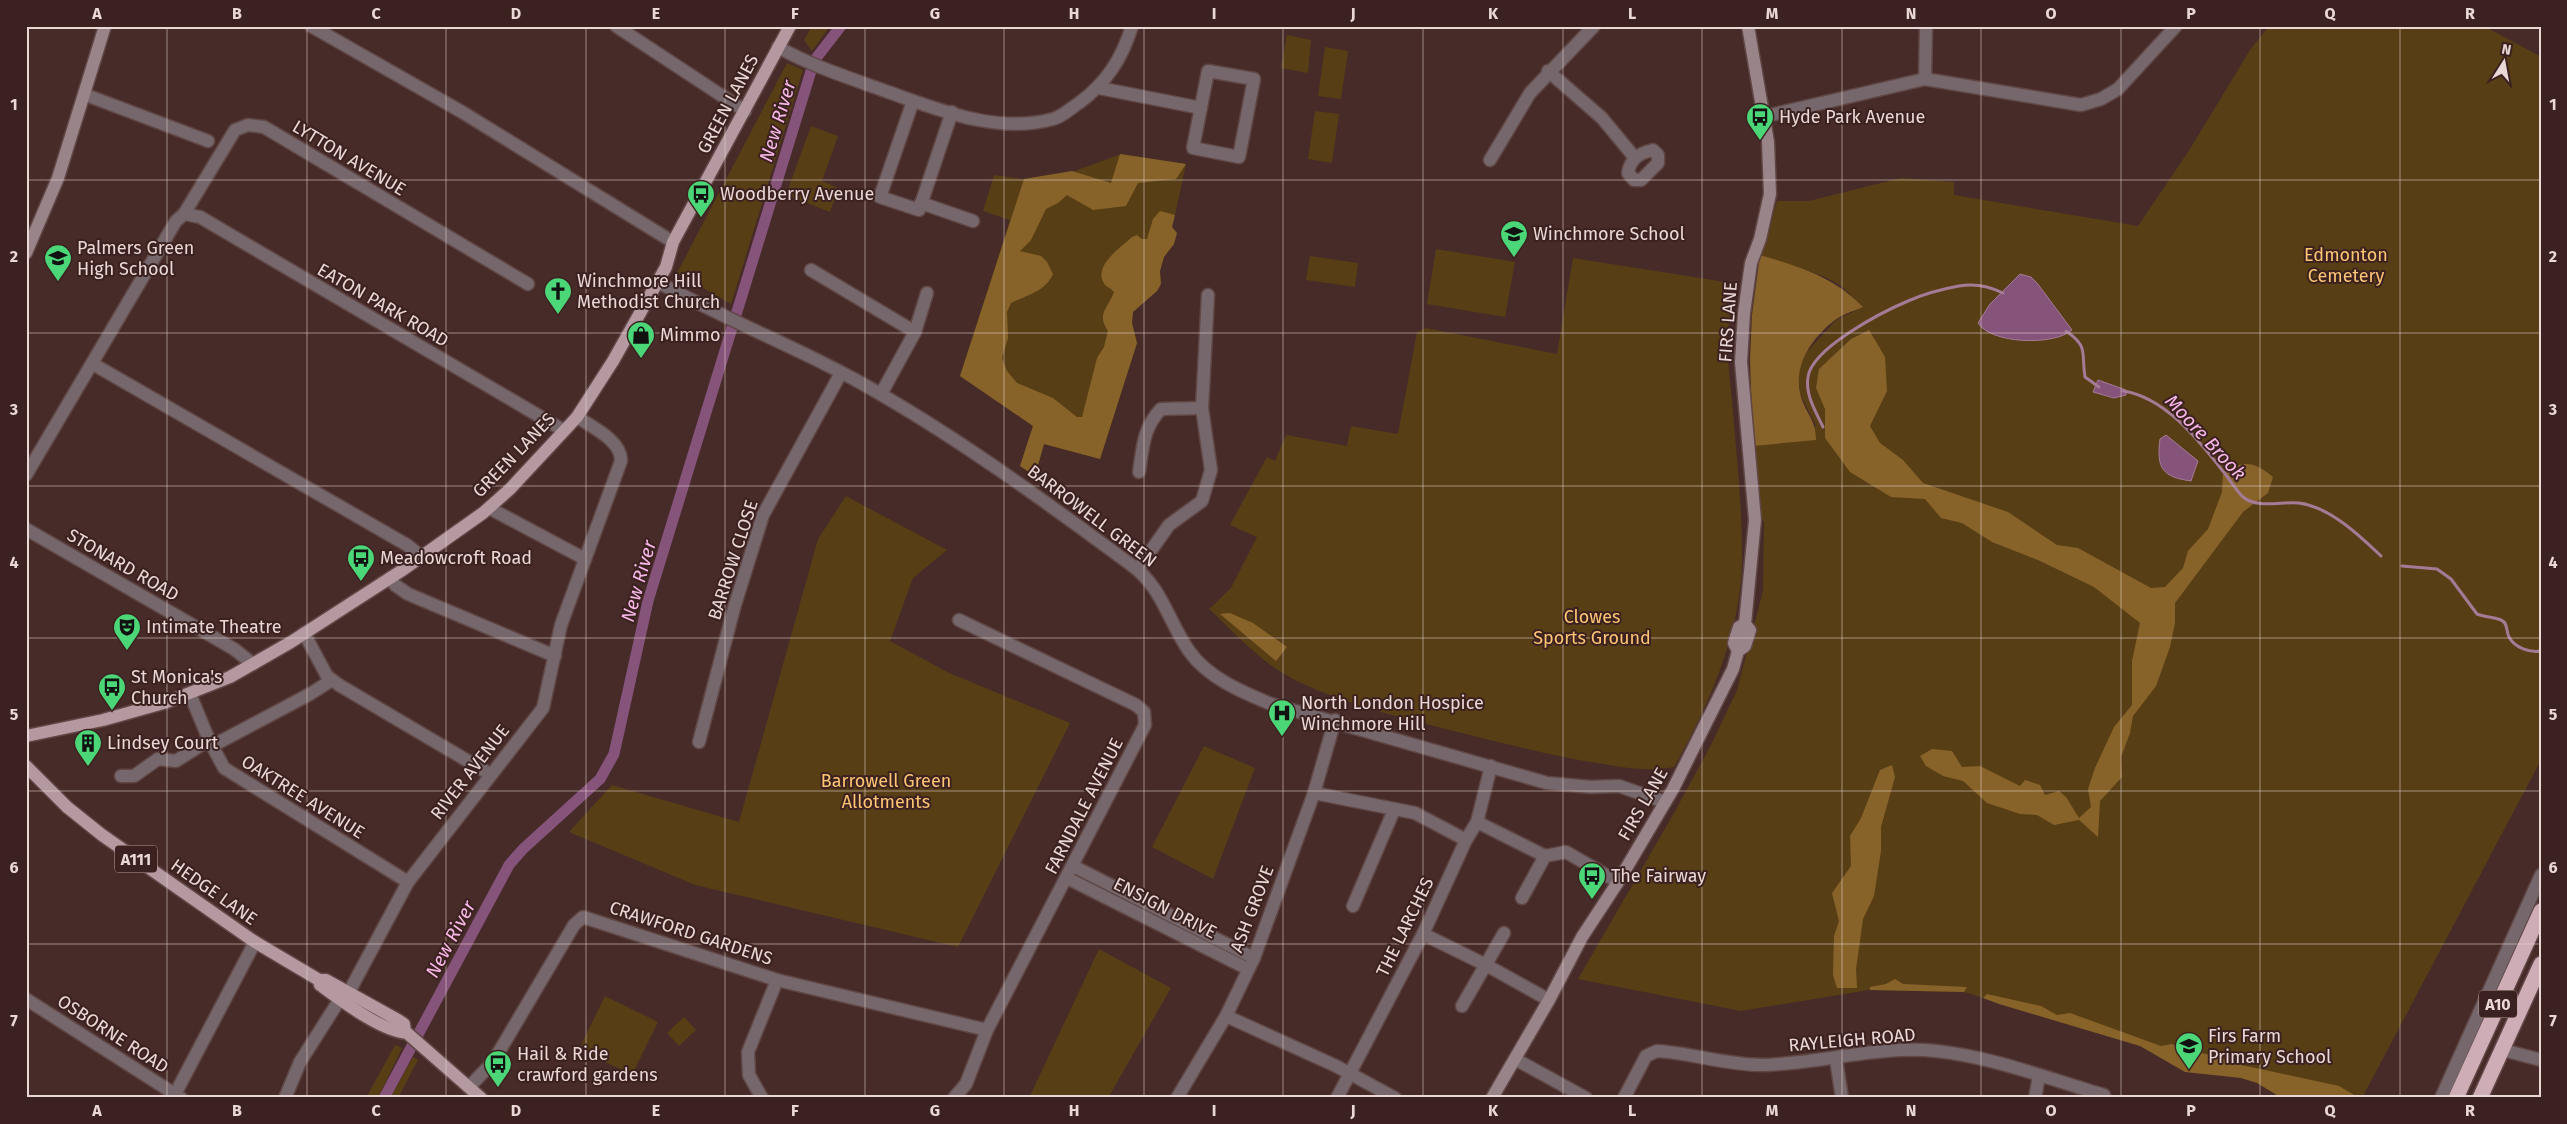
<svg xmlns="http://www.w3.org/2000/svg" width="2567" height="1124" font-family="'Fira Sans',sans-serif">
<style>
.green{fill:#583e15}
.forest{fill:#886329}
.water{fill:#86537b;stroke:#a47b96}
.lines{fill:none;stroke-linecap:round;stroke-linejoin:round}
.stream{stroke:#a47b96;stroke-width:3}
.canal{stroke:#86537b;stroke-width:11}
.street-casing{stroke:#604745;stroke-width:15}
.secondary-casing{stroke:#604745;stroke-width:15}
.primary-casing{stroke:#604745;stroke-width:15}
.highway-casing{stroke:#604745;stroke-width:18}
.street{stroke:#75676b;stroke-width:12}
.secondary{stroke:#998489;stroke-width:12}
.primary{stroke:#b599a1;stroke-width:12}
.highway{stroke:#cfadb6;stroke-width:15}
.grid{fill:none;stroke:#ead8d6;stroke-width:1;stroke-opacity:0.55}
.labels{text-anchor:middle;stroke-width:4;stroke-linejoin:round;paint-order:stroke}
.shield{fill:#3b211f;stroke:#b6a19f;stroke-width:1}
.shield-label{font-size:16px;font-weight:bold;fill:#ead8d6}
.street-label{font-size:18px;fill:#ead8d6;stroke:#3b211f}
.poi-label{font-size:18px;fill:#ead8d6;stroke:#3b211f;text-anchor:start}
.park-label{font-size:18px;fill:#fdc574;stroke:#3b211f}
.water-label{font-size:19px;font-style:italic;fill:#f8b9e9;stroke:#3b211f}
.neatline{fill:none;stroke:#ead8d6;stroke-width:2}
.grid-label{font-size:16px;text-anchor:middle;font-weight:bold;fill:#ead8d6}
</style>
<rect width="100%" height="100%" fill="#462b29"/>
<g class="green">
<polygon points="812,26 830,26 812,51 804,40"/>
<polygon points="2269,26 2484,26 2541,57 2541,760 2362,1098 2140,1046 1964,992 1869,990 1741,1011 1578,979 1674,813 1711,745 1737,690 1763,591 1764,521 1755,520 1753,446 1816,426 1800,394 1798,371 1805,354 1836,320 1863,307 1840,285 1823,276 1760,255 1767,240 1777,201 1809,201 1901,178 1954,182 1954,195 2138,226 2190,149 2250,50"/>
<polygon points="1287,35 1311,40 1308,73 1281,68"/>
<polygon points="1325,47 1348,51 1341,99 1318,96"/>
<polygon points="787,63 803,70 731,304 677,273"/>
<polygon points="1315,111 1339,114 1332,163 1308,159"/>
<polygon points="811,126 838,136 822,181 838,188 830,212 786,195"/>
<polygon points="1121,154 1186,164 1175,215 1133,311 1132,323 1137,343 1100,459 1044,444 1035,476 1020,466 1033,426 960,376 1010,220 983,211 994,175 1023,179 1072,172"/>
<polygon points="1436,249 1515,262 1505,317 1427,304"/>
<polygon points="1310,256 1358,263 1355,287 1306,280"/>
<path d="M 1573,258 L 1738,284 C 1735,296 1730,308 1729,321 C 1726,347 1729,374 1732,400 C 1736,451 1742,501 1742,552 C 1743,629 1711,701 1674,767 C 1649,772 1627,768 1603,764 C 1558,757 1514,746 1470,735 C 1412,720 1351,707 1297,681 C 1262,664 1237,635 1209,609 L 1231,588 L 1257,537 L 1230,525 L 1267,457 L 1275,461 L 1286,435 L 1347,446 L 1351,426 L 1398,434 L 1417,332 L 1426,328 L 1557,354 Z"/>
<polygon points="846,496 947,550 913,578 890,641 947,672 1070,723 958,947 695,885 569,832 612,785 739,822 818,539"/>
<polygon points="1204,746 1255,768 1213,879 1152,847"/>
<polygon points="1099,949 1171,988 1108,1098 1029,1098"/>
<polygon points="605,996 658,1022 632,1075 579,1049"/>
<polygon points="684,1017 696,1030 679,1046 667,1033"/>
<polygon points="395,1045 402,1048 378,1098 366,1098"/>
<polygon points="413,1057 418,1060 398,1098 390,1098"/>
</g>
<g class="forest">
<path d="M 1120,154 L 1186,164 L 1176,179 L 1138,183 L 1126,206 L 1093,210 L 1067,195 L 1058,203 L 1046,209 L 1031,240 L 1020,251 L 1041,256 L 1047,262 L 1053,274 C 1045,292 1027,295 1011,303 L 1007,312 L 1008,338 L 1002,358 L 1007,371 L 1017,383 L 1053,398 L 1077,417 L 1082,417 L 1097,358 L 1104,347 L 1108,331 C 1096,313 1108,309 1114,292 C 1111,288 1108,288 1105,285 C 1091,266 1122,247 1132,237 L 1137,235 L 1142,239 L 1147,239 L 1153,219 L 1160,211 L 1175,215 L 1172,227 L 1177,233 L 1174,244 L 1164,257 L 1160,271 L 1161,284 L 1157,291 L 1133,312 L 1132,323 L 1137,343 L 1100,459 L 1044,444 L 1035,476 L 1020,466 L 1033,426 L 960,376 L 1024,179 L 1072,171 L 1111,183 Z"/>
<path d="M 1760,255 C 1800,267 1833,276 1863,307 C 1854,311 1843,314 1835,320 C 1812,338 1794,363 1800,393 C 1804,412 1816,418 1816,440 L 1753,446 L 1750,359 L 1752,315 Z"/>
<path d="M 1869,330 L 1885,357 L 1887,391 L 1870,426 L 1880,443 L 1903,460 L 1923,483 L 2008,512 L 2057,545 L 2078,548 L 2151,588 L 2165,587 L 2183,568 L 2188,551 L 2208,529 L 2222,492 L 2223,471 C 2246,461 2253,461 2273,477 L 2268,493 L 2243,512 L 2175,603 L 2175,623 L 2170,647 L 2156,686 L 2133,716 L 2130,733 L 2121,757 L 2122,777 L 2100,801 L 2098,837 L 2079,820 L 2054,825 L 2037,815 L 2020,814 L 1987,803 L 1963,781 L 1943,776 L 1926,766 L 1920,756 L 1932,749 L 1952,751 L 1962,767 L 1980,766 L 2020,786 L 2025,780 L 2040,785 L 2045,795 L 2059,791 L 2066,797 L 2079,818 L 2091,807 L 2088,789 L 2095,768 L 2114,727 L 2132,705 L 2132,661 L 2140,623 L 2094,587 L 2038,560 L 1992,542 L 1962,523 L 1941,518 L 1925,499 L 1891,497 L 1850,472 L 1825,438 L 1825,409 L 1816,388 L 1819,369 L 1851,339 Z"/>
<polygon points="1230,613 1253,623 1287,647 1276,661 1220,614"/>
<polygon points="1892,765 1895,777 1881,827 1881,851 1874,896 1863,919 1856,969 1857,988 1837,988 1833,975 1834,936 1839,921 1832,893 1851,866 1850,836 1861,818 1880,770"/>
<polygon points="1895,979 1903,984 1967,987 1964,992 1870,990 1870,987 1886,984"/>
<polygon points="1987,994 2041,1006 2057,1015 2070,1013 2161,1046 2172,1044 2184,1050 2217,1056 2232,1063 2339,1086 2354,1095 2354,1098 2280,1097 2257,1083 2241,1078 2185,1072 2140,1046 1999,1004 1983,998"/>
</g>
<g class="water">
<path d="M 2020,274 L 2031,277 L 2037,283 L 2072,330 C 2054,346 1991,344 1978,323 L 1990,304 Z"/>
<polygon points="2098,380 2126,390 2126,395 2114,398 2093,392"/>
<path d="M 2166,435 L 2198,461 L 2191,481 C 2163,477 2156,469 2160,439 Z"/>
</g>
<g class="lines">
<g class="stream">
<path d="M 2066,331 C 2089,347 2081,352 2085,377 L 2099,387"/>
<path d="M 2123,391 C 2164,397 2197,438 2222,470 C 2229,478 2235,489 2243,497 C 2257,509 2283,501 2299,503 C 2330,507 2360,536 2381,556"/>
<path d="M 1823,427 C 1816,412 1805,395 1808,377 C 1812,348 1882,312 1908,301 C 1924,294 1942,289 1959,286 C 1975,283 1989,286 2003,293"/>
<path d="M 2402,566 L 2437,569 L 2451,579 L 2477,614 C 2484,617 2494,617 2501,620 C 2508,623 2506,631 2509,637 C 2515,648 2530,653 2541,651"/>
</g>
<polyline class="canal" points="384,1098 509,865 523,849 600,779 614,754 648,601 811,71 817,57 841,26"/>
<g class="street-casing">
<g id="street">
<polyline points="311,26 462,112 673,242"/>
<polyline points="616,26 745,111"/>
<path d="M 778,47 C 813,67 853,79 891,93 C 942,111 998,134 1053,119 C 1062,117 1071,108 1079,103 C 1106,83 1122,59 1132,26"/>
<polygon points="1208,71 1254,79 1239,157 1193,148"/>
<polyline points="1548,71 1602,118 1635,158"/>
<polyline points="1925,79 1926,26"/>
<polyline points="1099,88 1201,108"/>
<polyline points="86,95 208,141"/>
<polyline points="913,101 880,197 919,210 952,112"/>
<polyline points="1762,117 1925,79 2081,105 2101,99 2118,89 2176,26"/>
<path d="M 1653,150 L 1658,155 L 1658,163 L 1641,180 L 1634,180 L 1628,173 C 1630,159 1639,153 1653,150 Z"/>
<polyline points="1490,160 1530,93 1594,26"/>
<polyline points="921,203 973,221"/>
<polyline points="184,214 200,217 563,430"/>
<polyline points="811,270 915,332"/>
<path d="M 658,282 C 731,323 810,352 882,395 C 968,445 1050,505 1130,564 C 1162,586 1168,621 1189,651 C 1208,678 1242,692 1271,704 L 1547,783 L 1591,787 L 1619,786 L 1665,802"/>
<polyline points="93,364 407,545 422,557"/>
<polyline points="881,394 915,332 927,293"/>
<path d="M 1139,472 C 1143,447 1143,428 1161,409 L 1202,408"/>
<polyline points="26,475 176,221 184,214 235,130 248,125 264,127 528,284"/>
<polyline points="489,508 585,559"/>
<polyline points="26,529 234,649 253,664"/>
<polyline points="1138,569 1169,525 1202,501 1211,470 1202,408 1208,295"/>
<polyline points="390,578 395,585 408,594 555,656"/>
<polyline points="304,633 327,676 339,685 490,774"/>
<polyline points="190,694 209,740 224,768 408,882"/>
<polyline points="699,742 734,608 763,515 841,373"/>
<polyline points="212,746 310,694 332,680"/>
<polyline points="121,776 134,776 158,759 176,761 209,740"/>
<polyline points="1314,793 1415,813 1466,840"/>
<polyline points="1477,822 1545,856"/>
<polyline points="1073,866 1254,958"/>
<polyline points="1067,878 1248,969"/>
<polyline points="1522,898 1545,856 1566,852 1618,882"/>
<polyline points="1353,906 1394,810"/>
<polyline points="1423,934 1486,965 1549,1000"/>
<path d="M 349,992 L 408,882 L 543,708 L 561,625 L 621,461 C 622,441 592,427 577,417"/>
<polyline points="26,999 181,1098"/>
<polyline points="1462,1006 1504,933"/>
<polyline points="1226,1016 1336,1066 1395,1098"/>
<polyline points="2503,1050 2541,1060"/>
<polyline points="1515,1059 1586,1098"/>
<polyline points="1836,1059 1842,1098"/>
<polyline points="469,1087 493,1062 574,925 583,917 777,980 987,1030"/>
<polyline points="173,1098 255,942"/>
<polyline points="285,1098 300,1062 340,999"/>
<polyline points="762,1098 749,1075 748,1052 777,980"/>
<polyline points="954,1098 966,1084 987,1030 1145,725 1144,712 1136,705 959,620"/>
<polyline points="1177,1098 1226,1016 1254,958 1314,793 1335,720"/>
<polyline points="1337,1098 1423,934 1466,840 1477,822 1491,766"/>
<path d="M 1624,1098 L 1646,1056 L 1657,1051 C 1692,1053 1725,1065 1762,1065 C 1819,1064 1879,1045 1936,1051 C 1993,1057 2049,1079 2104,1095"/>
<polyline points="2035,1098 2039,1076"/>
<polyline points="2441,1098 2541,875"/>
</g>
</g>
<g class="secondary-casing">
<g id="secondary">
<polyline points="26,253 58,178 105,26"/>
<polyline points="1738,651 1734,643 1739,627 1745,624"/>
<polyline points="1492,1098 1549,1000 1582,937 1618,882 1673,789 1733,669 1738,651 1745,646 1750,630 1745,624 1755,520 1741,362 1744,313 1751,263 1760,239 1770,194 1768,142 1748,26"/>
</g>
</g>
<g class="primary-casing">
<g id="primary">
<polyline points="26,736 103,720 167,702 230,677 291,642 401,571 483,513 510,489 577,417 613,361 666,267 673,242 790,26"/>
<polyline points="26,766 67,807 102,835 255,942 319,980 326,980 398,1020 404,1024 405,1032"/>
<path d="M 319,980 L 320,985 C 342,1001 381,1031 407,1033 L 481,1098"/>
</g>
</g>
<g class="highway-casing">
<g id="highway">
<polyline points="2456,1098 2541,911"/>
<polyline points="2480,1098 2541,964"/>
</g>
</g>
<use href="#street" class="street"/>
<use href="#secondary" class="secondary"/>
<use href="#primary" class="primary"/>
<use href="#highway" class="highway"/>
</g>
<path class="grid" d="M 167,26 L 167,1098M 307,26 L 307,1098M 446,26 L 446,1098M 586,26 L 586,1098M 725,26 L 725,1098M 865,26 L 865,1098M 1004,26 L 1004,1098M 1144,26 L 1144,1098M 1283,26 L 1283,1098M 1423,26 L 1423,1098M 1563,26 L 1563,1098M 1702,26 L 1702,1098M 1842,26 L 1842,1098M 1981,26 L 1981,1098M 2121,26 L 2121,1098M 2260,26 L 2260,1098M 2400,26 L 2400,1098M 26,180 L 2541,180M 26,333 L 2541,333M 26,486 L 2541,486M 26,638 L 2541,638M 26,791 L 2541,791M 26,944 L 2541,944"/>
<defs>
<g id="bus-pin" transform="scale(1.4375)"><path d="M0 17L-7.5 6A9.5 9.5 0 1 1 7.5 6Z" fill="#4bd677" stroke="#3b211f"/><path d="M-5-6H5V4H4V6H2V4H-2V6H-4V4H-5ZM-3.5-4V0h7V-4ZM-3.5 1.2v1.5H-2V1.2ZM2 1.2v1.5H3.5V1.2Z" fill="#111"/></g>
<g id="school-pin" transform="scale(1.4375)"><path d="M0 17L-7.5 6A9.5 9.5 0 1 1 7.5 6Z" fill="#4bd677" stroke="#3b211f"/><path d="M0-5L7-2L0 1L-7-2ZM-4 1L0 2.5L4 1V4Q0 6-4 4Z" fill="#111"/></g>
<g id="church-pin" transform="scale(1.4375)"><path d="M0 17L-7.5 6A9.5 9.5 0 1 1 7.5 6Z" fill="#4bd677" stroke="#3b211f"/><path d="M-1.2-6h2.4v3.5h3.3v2.4h-3.3V6h-2.4V-.1h-3.3v-2.4h3.3Z" fill="#111"/></g>
<g id="shop-pin" transform="scale(1.4375)"><path d="M0 17L-7.5 6A9.5 9.5 0 1 1 7.5 6Z" fill="#4bd677" stroke="#3b211f"/><path d="M-5-2.5h2.3a2.7 3.5 0 0 1 5.4 0H5L5.5 6h-11ZM-1.5-2.5h3a1.5 2.3 0 0 0-3 0Z" fill="#111"/></g>
<g id="theatre-pin" transform="scale(1.4375)"><path d="M0 17L-7.5 6A9.5 9.5 0 1 1 7.5 6Z" fill="#4bd677" stroke="#3b211f"/><path d="M-5-5.5Q0-4 5-5.5V0Q5 5 0 6Q-5 5-5 0ZM-3.3-2.5H-1v1.5H-3.3ZM1-2.5H3.3v1.5H1ZM-2.8 1Q0 5.5 2.8 1Z" fill="#111"/></g>
<g id="hospital-pin" transform="scale(1.4375)"><path d="M0 17L-7.5 6A9.5 9.5 0 1 1 7.5 6Z" fill="#4bd677" stroke="#3b211f"/><path d="M-5-5h3v3.5h4V-5h3V5h-3V1.5h-4V5h-3Z" fill="#111"/></g>
<g id="building-pin" transform="scale(1.4375)"><path d="M0 17L-7.5 6A9.5 9.5 0 1 1 7.5 6Z" fill="#4bd677" stroke="#3b211f"/><path d="M-4-6H4V6H1V3H-1V6H-4ZM-2.5-4.3h1.7v1.8h-1.7ZM.8-4.3h1.7v1.8H.8ZM-2.5-1h1.7V.8h-1.7ZM.8-1h1.7V.8H.8Z" fill="#111"/></g>
</defs>
<g fill-rule="evenodd">
<use href="#bus-pin" x="1760" y="117"/>
<use href="#bus-pin" x="701" y="194"/>
<use href="#school-pin" x="1514" y="234"/>
<use href="#school-pin" x="58" y="258"/>
<use href="#church-pin" x="558" y="291"/>
<use href="#shop-pin" x="641" y="335"/>
<use href="#bus-pin" x="361" y="558"/>
<use href="#theatre-pin" x="127" y="627"/>
<use href="#bus-pin" x="112" y="687"/>
<use href="#hospital-pin" x="1282" y="713"/>
<use href="#building-pin" x="88" y="743"/>
<use href="#bus-pin" x="1592" y="876"/>
<use href="#school-pin" x="2189" y="1046"/>
<use href="#bus-pin" x="498" y="1064"/>
</g>
<g class="labels">
<g class="shield">
<rect x="115" y="845.5" width="42" height="27" rx="4"/>
<rect x="2479" y="990.5" width="38" height="27" rx="4"/>
</g>
<g class="shield-label">
<text x="136" y="865">A111</text>
<text x="2498" y="1010">A10</text>
</g>
<g class="street-label">
<text transform="translate(728 104) rotate(-62)" y="6">GREEN LANES</text>
<text transform="translate(349 158) rotate(31)" y="6">LYTTON AVENUE</text>
<text transform="translate(383 305) rotate(30)" y="6">EATON PARK ROAD</text>
<text transform="translate(1728 322) rotate(-86)" y="6">FIRS LANE</text>
<text transform="translate(514 455) rotate(-46)" y="6">GREEN LANES</text>
<text transform="translate(1092 516) rotate(37)" y="6">BARROWELL GREEN</text>
<text transform="translate(733 560) rotate(-72)" y="6">BARROW CLOSE</text>
<text transform="translate(123 565) rotate(30)" y="6">STONARD ROAD</text>
<text transform="translate(470 772) rotate(-52)" y="6">RIVER AVENUE</text>
<text transform="translate(303 797) rotate(32)" y="6">OAKTREE AVENUE</text>
<text transform="translate(1643 804) rotate(-60)" y="6">FIRS LANE</text>
<text transform="translate(1084 806) rotate(-63)" y="6">FARNDALE AVENUE</text>
<text transform="translate(214 892) rotate(35)" y="6">HEDGE LANE</text>
<text transform="translate(1165 908) rotate(27)" y="6">ENSIGN DRIVE</text>
<text transform="translate(1252 909) rotate(-69)" y="6">ASH GROVE</text>
<text transform="translate(1405 927) rotate(-64)" y="6">THE LARCHES</text>
<text transform="translate(691 933) rotate(18)" y="6">CRAWFORD GARDENS</text>
<text transform="translate(113 1034) rotate(33)" y="6">OSBORNE ROAD</text>
<text transform="translate(1852 1040) rotate(-5)" y="6">RAYLEIGH ROAD</text>
</g>
<g class="poi-label">
<text x="1779" y="123">Hyde Park Avenue</text>
<text x="720" y="200">Woodberry Avenue</text>
<text x="1533" y="240">Winchmore School</text>
<text x="77" y="254">Palmers Green<tspan x="77" dy="21">High School</tspan></text>
<text x="577" y="287">Winchmore Hill<tspan x="577" dy="21">Methodist Church</tspan></text>
<text x="660" y="341">Mimmo</text>
<text x="380" y="564">Meadowcroft Road</text>
<text x="146" y="633">Intimate Theatre</text>
<text x="131" y="683">St Monica's<tspan x="131" dy="21">Church</tspan></text>
<text x="1301" y="709">North London Hospice<tspan x="1301" dy="21">Winchmore Hill</tspan></text>
<text x="107" y="749">Lindsey Court</text>
<text x="1611" y="882">The Fairway</text>
<text x="2208" y="1042">Firs Farm<tspan x="2208" dy="21">Primary School</tspan></text>
<text x="517" y="1060">Hail &amp; Ride<tspan x="517" dy="21">crawford gardens</tspan></text>
</g>
<g class="park-label">
<text x="2346" y="261">Edmonton<tspan x="2346" dy="21">Cemetery</tspan></text>
<text x="1592" y="623">Clowes<tspan x="1592" dy="21">Sports Ground</tspan></text>
<text x="886" y="787">Barrowell Green<tspan x="886" dy="21">Allotments</tspan></text>
</g>
<g class="water-label">
<text transform="translate(777 121) rotate(-73)" y="7">New River</text>
<text transform="translate(2206 437) rotate(47)" y="7">Moore Brook</text>
<text transform="translate(638 581) rotate(-74)" y="7">New River</text>
<text transform="translate(450 939) rotate(-62)" y="7">New River</text>
</g>
</g>
<rect width="2567" height="1124" fill="none" stroke="#3b211f" stroke-width="55"/>
<g transform="translate(2504 62) rotate(11)" stroke="#3b211f" stroke-width="4" paint-order="stroke">
<path d="M0-4L9 19L0 12L-9 19Z" fill="#ead8d6"/>
<text y="-8" font-size="14" font-weight="bold" text-anchor="middle" fill="#ead8d6">N</text>
</g>
<rect x="28" y="28" width="2512" height="1068" class="neatline"/>
<g class="grid-label">
<text x="97" y="19">A</text>
<text x="237" y="19">B</text>
<text x="376" y="19">C</text>
<text x="516" y="19">D</text>
<text x="656" y="19">E</text>
<text x="795" y="19">F</text>
<text x="935" y="19">G</text>
<text x="1074" y="19">H</text>
<text x="1214" y="19">I</text>
<text x="1353" y="19">J</text>
<text x="1493" y="19">K</text>
<text x="1632" y="19">L</text>
<text x="1772" y="19">M</text>
<text x="1911" y="19">N</text>
<text x="2051" y="19">O</text>
<text x="2191" y="19">P</text>
<text x="2330" y="19">Q</text>
<text x="2470" y="19">R</text>
<text x="14" y="110">1</text>
<text x="2553" y="110">1</text>
<text x="14" y="262">2</text>
<text x="2553" y="262">2</text>
<text x="14" y="415">3</text>
<text x="2553" y="415">3</text>
<text x="14" y="568">4</text>
<text x="2553" y="568">4</text>
<text x="14" y="720">5</text>
<text x="2553" y="720">5</text>
<text x="14" y="873">6</text>
<text x="2553" y="873">6</text>
<text x="14" y="1026">7</text>
<text x="2553" y="1026">7</text>
<text x="97" y="1116">A</text>
<text x="237" y="1116">B</text>
<text x="376" y="1116">C</text>
<text x="516" y="1116">D</text>
<text x="656" y="1116">E</text>
<text x="795" y="1116">F</text>
<text x="935" y="1116">G</text>
<text x="1074" y="1116">H</text>
<text x="1214" y="1116">I</text>
<text x="1353" y="1116">J</text>
<text x="1493" y="1116">K</text>
<text x="1632" y="1116">L</text>
<text x="1772" y="1116">M</text>
<text x="1911" y="1116">N</text>
<text x="2051" y="1116">O</text>
<text x="2191" y="1116">P</text>
<text x="2330" y="1116">Q</text>
<text x="2470" y="1116">R</text>
</g>
</svg>
